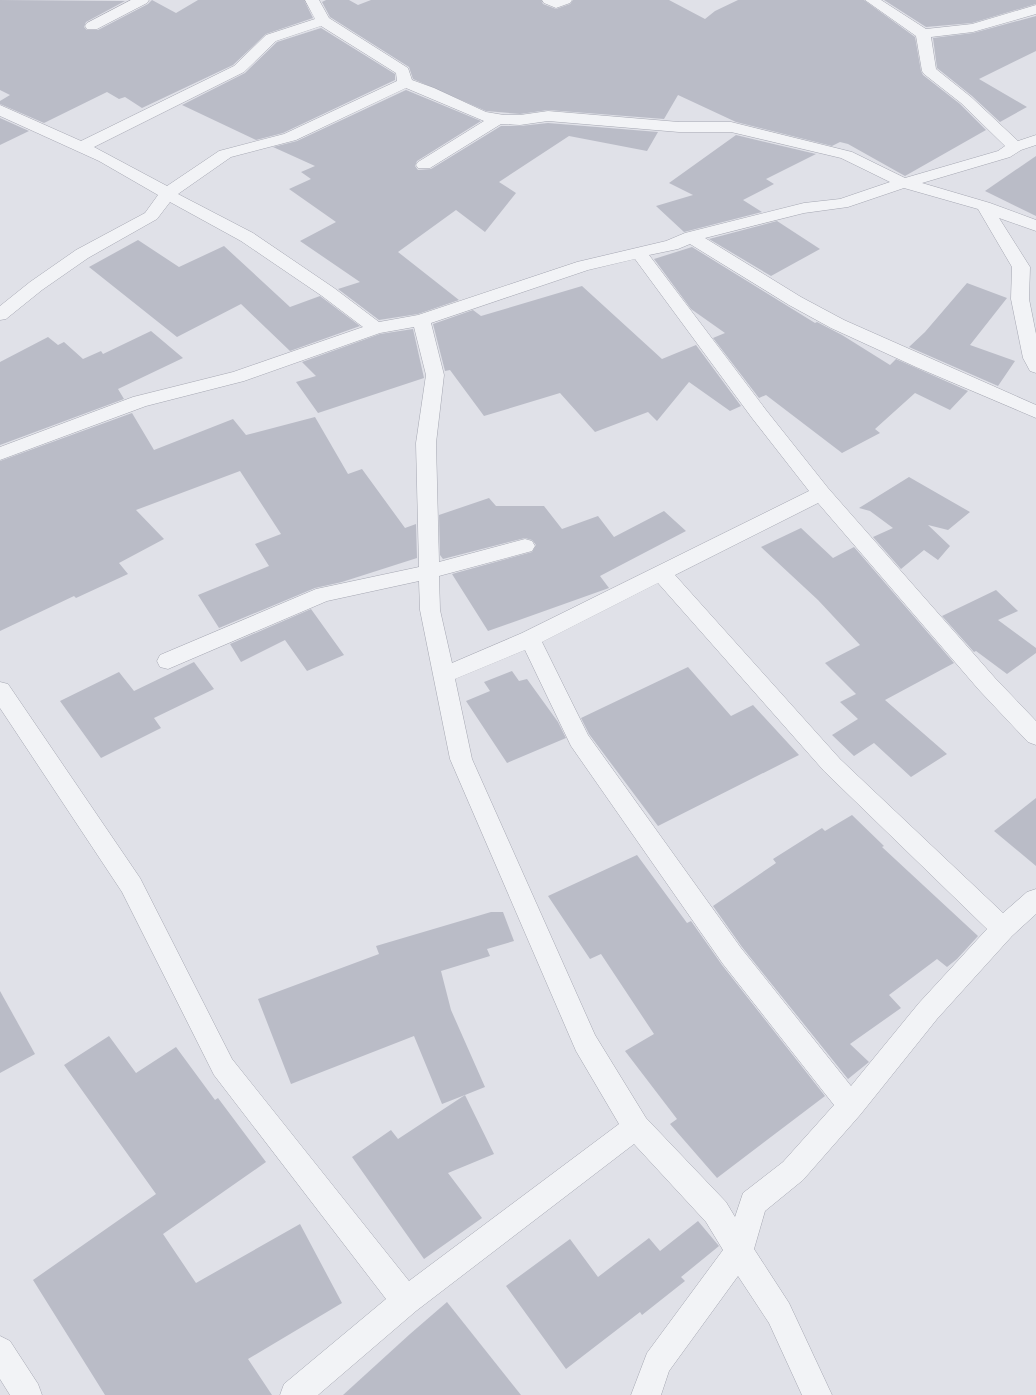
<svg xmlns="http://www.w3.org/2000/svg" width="1036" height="1395" font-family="Rubik,sans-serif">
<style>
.building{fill:#babcc7}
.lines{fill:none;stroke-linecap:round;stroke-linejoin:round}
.minor-casing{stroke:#a5a7b2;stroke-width:1}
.minor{fill:#f2f3f6;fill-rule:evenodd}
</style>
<rect width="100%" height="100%" fill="#e0e1e8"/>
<g class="building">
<polygon points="0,0 125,1 86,22 84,27 87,30 98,30 148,4 152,0 176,13 198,0 304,0 313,18 266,34 233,65 142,108 125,97 119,99 107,92 44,123 0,104 0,101 10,95 0,90"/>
<polygon points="326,0 349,0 358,5 371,0 541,0 543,4 556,9 570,4 573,0 669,0 705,19 715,11 738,0 864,0 915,37 921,71 923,75 960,104 986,130 905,176 848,144 840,142 832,146 736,122 678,95 664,119 548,110 520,114 486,111 413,79 409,67 330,17 322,2"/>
<polygon points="884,0 1036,0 1036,4 972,23 926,27"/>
<polygon points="1036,16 1036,51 979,79 1027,107 1000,122 972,96 937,68 933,38 973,33"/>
<polygon points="321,28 395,74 395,80 283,133 256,140 182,105 245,73 277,42"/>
<polygon points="406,90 481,121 417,161 415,166 418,170 431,169 501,126 520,126 548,123 658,132 647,151 569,136 499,182 516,193 485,232 456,210 398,252 459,300 418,314 379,320 338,289 360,282 300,241 336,222 289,189 311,179 301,172 315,166 273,147 297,141"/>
<polygon points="0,118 29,131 0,145"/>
<polygon points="736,135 816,154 766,179 774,184 743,200 762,212 684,232 656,206 693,195 669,183"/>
<polygon points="1036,156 1036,216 985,191"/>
<polygon points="777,221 820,249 771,276 709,239"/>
<polygon points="138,240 179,267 224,246 290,307 320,296 360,326 290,351 241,304 177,337 89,267"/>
<polygon points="692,247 815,323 817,322 842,335 890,365 896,359 968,391 950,410 915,393 875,429 880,433 842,453 766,395 759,398 713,338 725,333 691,309 654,259"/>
<polygon points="967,283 1007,298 970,345 1015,361 998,386 909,347 925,332"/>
<polygon points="582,286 662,359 696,345 741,406 730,411 689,382 657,421 648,412 595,432 560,393 484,416 450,370 445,371 433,324 473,310 481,316"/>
<polygon points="413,329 424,378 318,413 296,382 316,376 302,362 380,334"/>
<polygon points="151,331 183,358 118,389 124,399 0,445 0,362 48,337 58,345 64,342 83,359 101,351 103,354"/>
<polygon points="132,413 154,450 233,419 246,435 315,417 348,474 362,469 405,528 416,524 417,558 342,582 315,588 219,628 198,595 269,566 255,544 281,534 240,471 136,510 164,539 119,563 128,574 76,598 74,596 0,631 0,461"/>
<polygon points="909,477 970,512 948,530 928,525 950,546 938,560 924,550 901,569 873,537 893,528 870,511 859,508"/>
<polygon points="489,498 496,506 544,506 562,529 598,516 614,537 664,511 686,531 600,576 609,588 488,631 452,574 532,552 536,545 532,540 525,538 443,559 440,555 439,515"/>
<polygon points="801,528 833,558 854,547 954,663 885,700 947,754 911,777 874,743 854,756 832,735 858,719 840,702 856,694 825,663 860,645 818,600 761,547"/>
<polygon points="996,590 1018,611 998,620 1036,648 1036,653 1007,674 976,651 974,652 942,616"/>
<polygon points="311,609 344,655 307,671 285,640 241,662 230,644"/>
<polygon points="194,662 214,689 154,718 161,728 101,758 60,701 119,672 134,691"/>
<polygon points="688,667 731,716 753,705 799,755 658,826 589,734 581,718"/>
<polygon points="512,671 519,681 527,679 558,722 566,738 507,763 466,701 490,691 484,682"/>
<polygon points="1036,798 1036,866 994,831"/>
<polygon points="852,815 884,846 882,847 978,936 957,959 947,967 937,959 889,995 901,1008 850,1044 869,1062 848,1079 742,947 713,906 776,863 773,859 822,828 825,831"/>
<polygon points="637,855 687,923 691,921 722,965 825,1096 717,1178 670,1124 677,1119 625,1051 654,1034 601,954 590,959 548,896"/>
<polygon points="491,912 503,912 514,941 487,949 490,956 441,971 451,1010 485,1087 465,1095 494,1154 448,1173 482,1218 424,1259 352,1157 391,1130 398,1139 465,1095 442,1104 414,1036 291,1084 258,999 379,954 376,946"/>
<polygon points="0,991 35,1054 0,1073"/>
<polygon points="109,1036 136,1073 176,1047 215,1100 218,1098 266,1162 163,1234 196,1283 300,1224 342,1303 248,1359 272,1395 105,1395 33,1280 156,1194 64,1065"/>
<polygon points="698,1221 719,1246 681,1277 685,1281 642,1315 640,1312 566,1369 506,1286 570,1239 598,1277 649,1238 660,1251"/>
<polygon points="447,1302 521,1395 343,1395 410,1334"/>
</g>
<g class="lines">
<g class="minor-casing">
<g id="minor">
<polygon points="131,0 149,0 147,3 97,29 87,29 85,26 87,23"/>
<path d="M 305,0 L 319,0 L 329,18 L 408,68 L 412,80 L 434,88 L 486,112 L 504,115 L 520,115 L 548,111 L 679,122 L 731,122 L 852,152 L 905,178 L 998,151 L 1005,146 L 961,103 L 924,74 L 922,71 L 916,36 L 865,0 L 881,0 L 926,29 L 972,24 L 1036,5 L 1036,14 L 973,32 L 931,37 L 936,69 L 971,97 L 1018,141 L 1036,135 L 1036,145 L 1021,150 L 1010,157 L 922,183 L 990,203 L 1036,220 L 1036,231 L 999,218 L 1030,267 L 1029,299 L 1036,334 L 1036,373 L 1030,371 L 1023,358 L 1011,299 L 1012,267 L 978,209 L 904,188 L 848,207 L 804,213 L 705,238 L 801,297 L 844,320 L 1036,405 L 1036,418 L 916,367 L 831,328 L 789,305 L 690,244 L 678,249 L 649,255 L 766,410 L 828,488 L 995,678 L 1036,721 L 1036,745 L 1028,742 L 979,690 L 818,503 L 675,575 L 840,759 L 1003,913 L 1027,892 L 1036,889 L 1036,914 L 1012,936 L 937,1019 L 860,1115 L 803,1180 L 765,1211 L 754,1249 L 789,1303 L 832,1395 L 802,1395 L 769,1323 L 738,1276 L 669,1371 L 661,1395 L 631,1395 L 647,1353 L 723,1250 L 706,1222 L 634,1144 L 416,1311 L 318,1395 L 280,1395 L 284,1384 L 386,1299 L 214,1075 L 122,892 L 0,708 L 0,682 L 8,684 L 140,878 L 232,1059 L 409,1281 L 619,1124 L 576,1051 L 450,759 L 420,610 L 419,581 L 327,601 L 168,669 L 160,667 L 157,661 L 160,655 L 316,589 L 419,567 L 416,443 L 426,375 L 414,327 L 380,333 L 244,381 L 146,406 L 0,460 L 0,447 L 133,397 L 233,372 L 363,327 L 322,296 L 241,241 L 170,202 L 157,219 L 88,258 L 42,290 L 6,319 L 0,320 L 0,306 L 30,282 L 76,250 L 145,213 L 158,195 L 99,161 L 0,116 L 0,105 L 81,141 L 234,66 L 266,35 L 315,19 ZM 321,26 L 396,73 L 397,81 L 284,134 L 219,151 L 167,186 L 94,147 L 244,72 L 276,41 ZM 406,88 L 484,121 L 418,162 L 416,165 L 418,168 L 430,168 L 501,124 L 520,125 L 548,121 L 679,132 L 731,132 L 841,158 L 890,182 L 840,199 L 804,203 L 685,233 L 666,241 L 577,262 L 418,315 L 379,322 L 334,288 L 253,233 L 178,194 L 231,157 L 296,140 ZM 635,259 L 752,418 L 809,491 L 522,633 L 452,663 L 440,610 L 439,576 L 532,551 L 535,546 L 532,541 L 525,539 L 439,562 L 436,443 L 444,375 L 431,323 L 588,270 ZM 658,583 L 824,771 L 987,929 L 919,1003 L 851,1086 L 741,948 L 588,735 L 542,642 ZM 525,650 L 571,746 L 723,964 L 834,1105 L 783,1162 L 743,1193 L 735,1217 L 726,1202 L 646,1118 L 595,1035 L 472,759 L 455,679 Z"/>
<polygon points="542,0 572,0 570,3 556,8 544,3"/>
<polygon points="0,1336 10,1341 38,1384 42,1395 10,1395 0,1379"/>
</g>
</g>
<use href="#minor" class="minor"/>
</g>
</svg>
